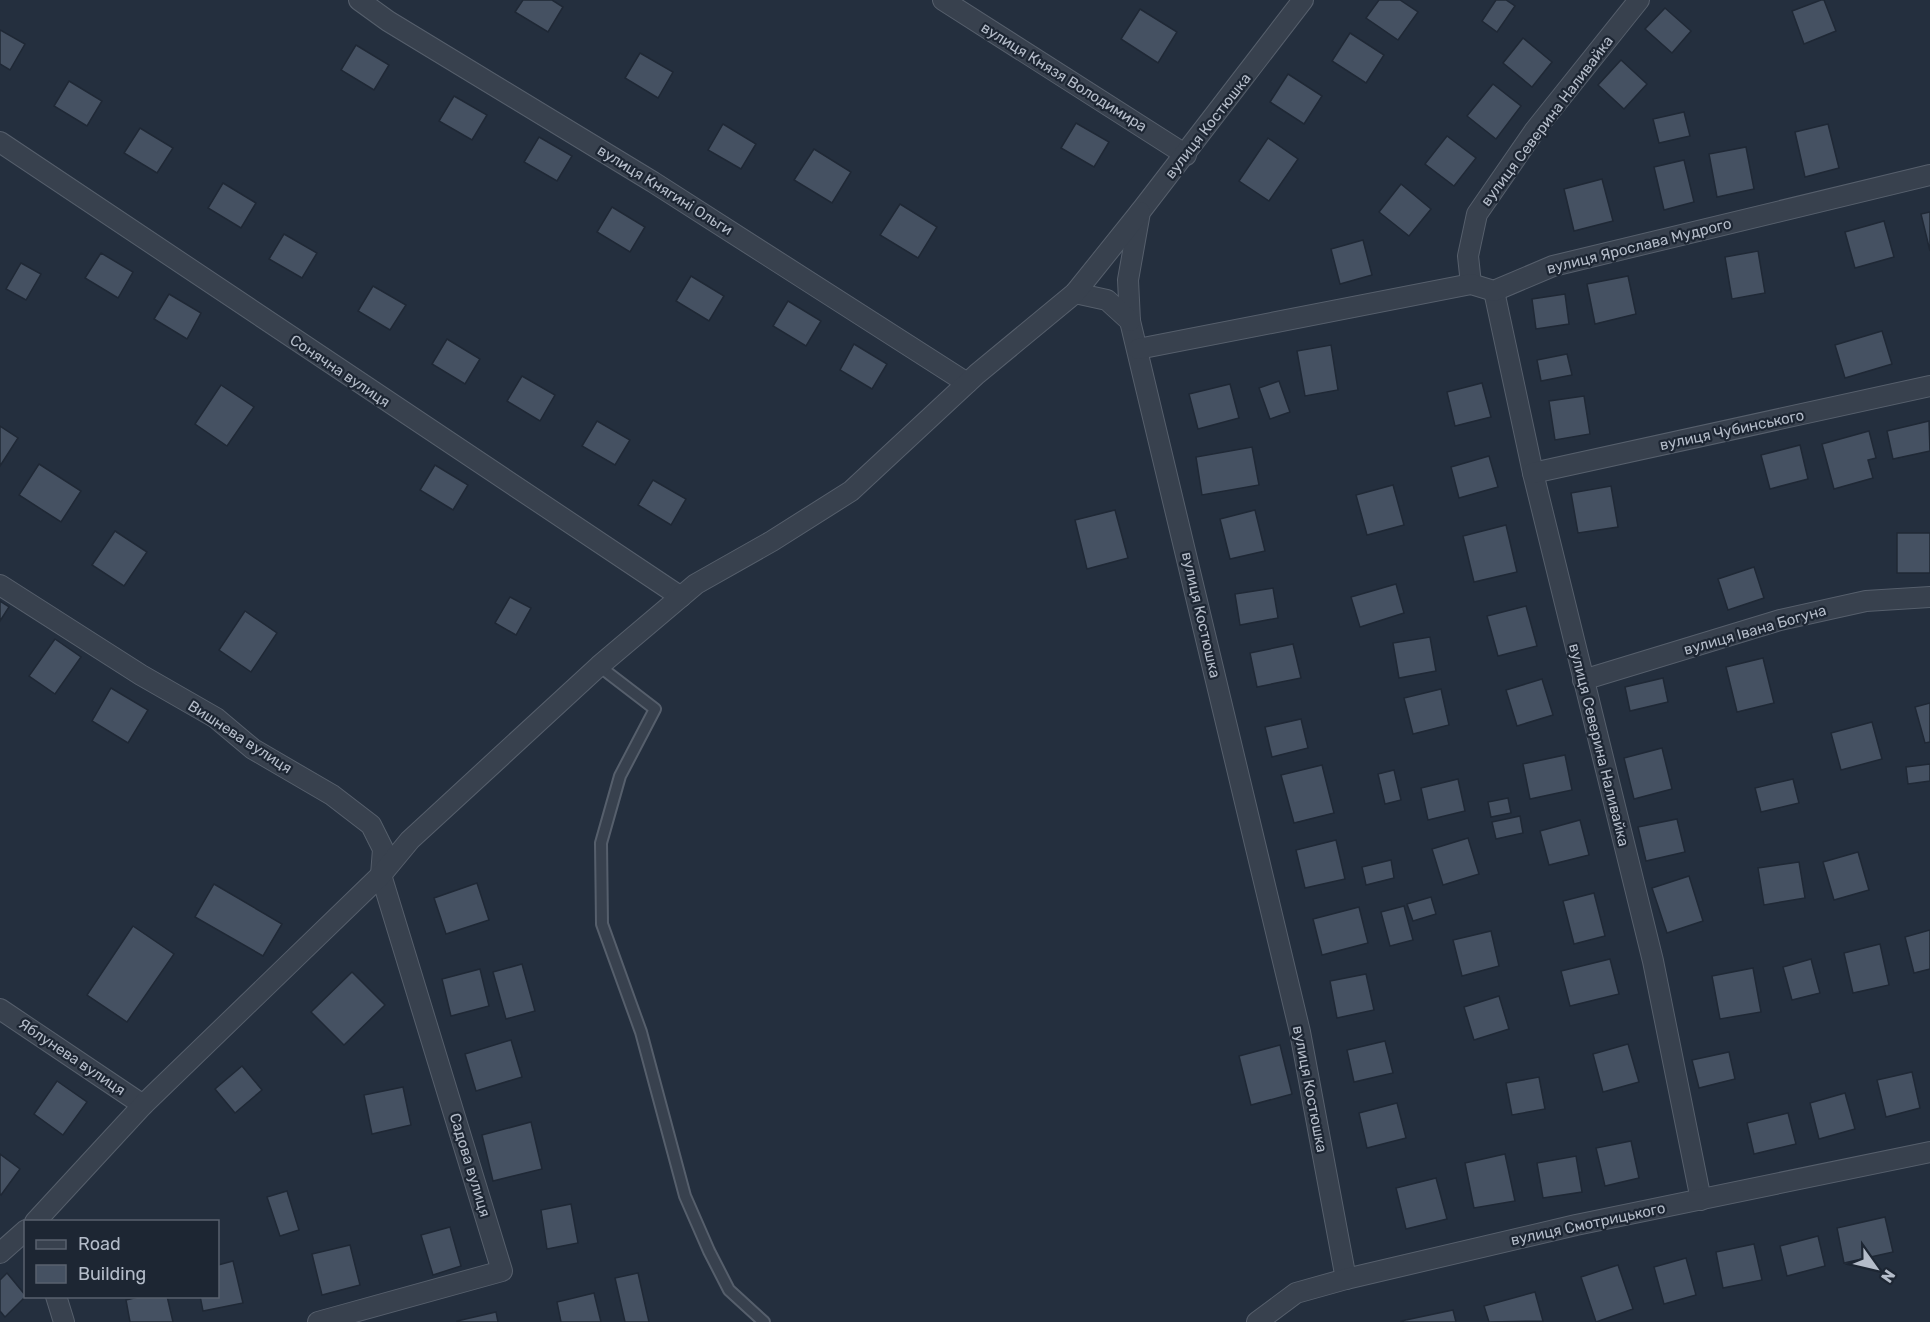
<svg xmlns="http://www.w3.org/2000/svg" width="1930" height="1322" font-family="Rubik,sans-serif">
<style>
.building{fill:#455162;stroke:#1f2835;stroke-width:1.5}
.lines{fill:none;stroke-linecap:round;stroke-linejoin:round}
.lane-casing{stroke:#565f6c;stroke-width:14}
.street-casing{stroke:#565f6c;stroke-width:22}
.lane{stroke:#38414e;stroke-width:10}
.street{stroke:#38414e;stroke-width:20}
.labels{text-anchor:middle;stroke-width:4.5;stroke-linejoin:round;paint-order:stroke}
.street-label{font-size:15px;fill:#b4bcc9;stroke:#1d2633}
</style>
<rect width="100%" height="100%" fill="#242f3e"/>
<g class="building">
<polygon points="523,0 552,0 563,7 548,32 515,12"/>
<polygon points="1379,0 1400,0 1418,12 1398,40 1366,18"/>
<polygon points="1496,0 1506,0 1515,6 1497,32 1482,21"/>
<polygon points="1821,0 1824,0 1836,31 1804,44 1792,11"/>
<polygon points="1665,8 1691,31 1672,53 1645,29"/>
<polygon points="1140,9 1177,32 1158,63 1121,39"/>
<polygon points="0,30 25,44 10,70 0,64"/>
<polygon points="1350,33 1384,55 1366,83 1332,61"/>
<polygon points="1523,38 1552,62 1532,87 1503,63"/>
<polygon points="356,45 389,65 374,90 341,70"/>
<polygon points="640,53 673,72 658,98 625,78"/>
<polygon points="1621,60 1647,84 1624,109 1598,85"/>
<polygon points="1288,74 1322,96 1304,124 1270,102"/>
<polygon points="69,81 102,101 87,126 54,106"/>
<polygon points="1493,84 1521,106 1496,139 1467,116"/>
<polygon points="454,96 487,115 472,140 439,121"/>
<polygon points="1684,112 1690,136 1659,143 1653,119"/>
<polygon points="1076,123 1109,142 1094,167 1061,148"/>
<polygon points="723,124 756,144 741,169 708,150"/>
<polygon points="1828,124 1839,168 1805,177 1795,132"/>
<polygon points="140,128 173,148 157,173 124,153"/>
<polygon points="1447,136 1476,158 1454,186 1425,164"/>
<polygon points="539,137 572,156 557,181 524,162"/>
<polygon points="1268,138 1298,159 1269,201 1239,181"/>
<polygon points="1746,147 1754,189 1717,197 1709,154"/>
<polygon points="814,149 851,172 832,203 794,180"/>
<polygon points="1684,160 1694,202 1664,210 1654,167"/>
<polygon points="1602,179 1613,221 1574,231 1564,189"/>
<polygon points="223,183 256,203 241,228 208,208"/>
<polygon points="1401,184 1431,209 1409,236 1379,212"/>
<polygon points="900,204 937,227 918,258 880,235"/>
<polygon points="612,207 645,227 630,252 597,232"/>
<polygon points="1930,212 1930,251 1921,214"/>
<polygon points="1884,221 1894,257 1855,268 1845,232"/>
<polygon points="284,234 317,253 302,278 269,259"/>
<polygon points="1363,240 1372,275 1340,284 1331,249"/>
<polygon points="1758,251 1765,293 1732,299 1725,257"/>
<polygon points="101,253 133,272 118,298 85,278"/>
<polygon points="21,263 41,274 26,300 6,289"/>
<polygon points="691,276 724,296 709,321 676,301"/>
<polygon points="1628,276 1636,314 1595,324 1587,284"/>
<polygon points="373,286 406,305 390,330 358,311"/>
<polygon points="169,294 201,313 187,339 154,319"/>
<polygon points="1565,294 1569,324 1536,329 1532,299"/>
<polygon points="788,301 821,321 806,346 773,326"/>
<polygon points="1882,331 1892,364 1845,378 1835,345"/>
<polygon points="447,339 480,359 465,384 432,364"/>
<polygon points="854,344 887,364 872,389 840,370"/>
<polygon points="1331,345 1338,390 1305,396 1297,351"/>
<polygon points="1567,354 1572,375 1541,381 1537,360"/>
<polygon points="522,376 555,395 540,421 507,401"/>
<polygon points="1279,381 1290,412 1270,419 1259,388"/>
<polygon points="1482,383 1491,417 1455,426 1447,392"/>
<polygon points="1230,384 1239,418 1198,429 1189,394"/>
<polygon points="221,385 254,407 227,446 195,424"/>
<polygon points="1584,396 1590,434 1555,440 1549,401"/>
<polygon points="597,421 630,440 615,465 582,446"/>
<polygon points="1929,421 1930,451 1893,459 1887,431"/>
<polygon points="0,426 18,438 0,466"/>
<polygon points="1869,431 1876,458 1868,460 1873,478 1834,489 1822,444"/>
<polygon points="1800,445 1808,479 1770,489 1761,455"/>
<polygon points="1252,447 1259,485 1202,495 1196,457"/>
<polygon points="1489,456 1498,487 1459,498 1451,467"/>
<polygon points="39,464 81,491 61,522 19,495"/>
<polygon points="435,465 468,485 453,510 420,490"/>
<polygon points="653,480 686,499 671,525 638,505"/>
<polygon points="1393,485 1404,525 1367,535 1356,495"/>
<polygon points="1611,486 1618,527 1578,533 1571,493"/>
<polygon points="1115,510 1128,558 1087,569 1075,520"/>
<polygon points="1255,510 1265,551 1230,559 1220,519"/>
<polygon points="1506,525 1517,572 1474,582 1463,536"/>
<polygon points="115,531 147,552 124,586 92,565"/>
<rect x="1897" y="533" width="33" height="40"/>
<polygon points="1754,567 1764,598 1728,610 1718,579"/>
<polygon points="1396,584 1404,613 1360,627 1351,597"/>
<polygon points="1273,588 1278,618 1240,625 1235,594"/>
<polygon points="510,597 531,608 516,635 495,623"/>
<polygon points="0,601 9,607 0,621"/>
<polygon points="1526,606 1537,646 1498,656 1487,616"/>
<polygon points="245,611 277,633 251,672 219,650"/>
<polygon points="1430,637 1436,671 1399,678 1393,643"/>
<polygon points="55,639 81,657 55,694 29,676"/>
<polygon points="1293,644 1301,678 1257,687 1250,653"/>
<polygon points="1763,658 1774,703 1737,712 1726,667"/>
<polygon points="1663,678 1668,702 1630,711 1625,687"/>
<polygon points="1542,679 1553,715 1517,726 1506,690"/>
<polygon points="111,688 148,710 128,743 92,721"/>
<polygon points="1441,689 1449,725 1413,734 1404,698"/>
<polygon points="1930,703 1930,742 1925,743 1915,707"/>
<polygon points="1301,719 1308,748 1272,757 1265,727"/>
<polygon points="1872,722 1882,759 1841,770 1831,733"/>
<polygon points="1662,748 1672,789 1634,799 1624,758"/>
<polygon points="1565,755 1572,790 1530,799 1523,764"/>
<polygon points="1930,764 1930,781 1908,784 1906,767"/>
<polygon points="1322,765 1334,813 1294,823 1281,775"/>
<polygon points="1394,770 1401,800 1385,804 1378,774"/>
<polygon points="1458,779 1465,811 1428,820 1421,788"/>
<polygon points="1793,779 1799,803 1761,812 1755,788"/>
<polygon points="1508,798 1511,813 1491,817 1488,802"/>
<polygon points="1520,816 1523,833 1496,839 1492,822"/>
<polygon points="1677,819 1685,852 1646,861 1638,827"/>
<polygon points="1580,820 1589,855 1549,865 1540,831"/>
<polygon points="1468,838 1479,874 1443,885 1432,849"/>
<polygon points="1336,840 1345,879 1305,888 1296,850"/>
<polygon points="1858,852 1869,890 1834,900 1823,862"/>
<polygon points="1391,860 1394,878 1366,885 1362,867"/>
<polygon points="1799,862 1805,898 1764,905 1758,868"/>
<polygon points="1689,876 1703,921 1667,933 1652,888"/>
<polygon points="477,883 489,920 446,934 434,898"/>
<polygon points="214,884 282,924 263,956 195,917"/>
<polygon points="1594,893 1605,936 1574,944 1563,901"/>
<polygon points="1431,897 1436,914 1413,921 1407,904"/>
<polygon points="1404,906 1413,940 1390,946 1381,912"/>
<polygon points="1359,907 1368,943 1322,955 1313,919"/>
<polygon points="133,926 174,954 127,1022 87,995"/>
<polygon points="1930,930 1930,969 1914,973 1905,937"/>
<polygon points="1491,931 1499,966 1462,976 1453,940"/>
<polygon points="1880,944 1889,985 1853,993 1844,953"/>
<polygon points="1610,959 1619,994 1570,1006 1561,971"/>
<polygon points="1811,959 1820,993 1792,1000 1783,967"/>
<polygon points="522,964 535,1011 506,1019 493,972"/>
<polygon points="1753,968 1761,1012 1720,1019 1712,976"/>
<polygon points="480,969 489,1006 451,1016 442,979"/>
<polygon points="352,972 385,1005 344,1045 311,1012"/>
<polygon points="1366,974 1374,1010 1337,1018 1330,981"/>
<polygon points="1499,996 1509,1029 1474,1040 1464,1007"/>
<polygon points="511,1040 522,1077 476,1091 465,1054"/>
<polygon points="1385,1041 1393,1073 1354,1082 1347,1050"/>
<polygon points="1628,1044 1639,1082 1603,1092 1593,1054"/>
<polygon points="1280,1045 1292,1094 1251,1105 1239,1056"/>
<polygon points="1729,1052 1735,1079 1699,1088 1692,1060"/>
<polygon points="242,1066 262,1090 235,1113 215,1089"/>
<polygon points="1912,1072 1920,1108 1886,1117 1877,1080"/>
<polygon points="1539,1077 1545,1109 1512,1115 1506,1083"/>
<polygon points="57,1081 87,1102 63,1135 34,1114"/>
<polygon points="403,1087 411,1125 372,1134 364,1095"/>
<polygon points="1845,1093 1855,1129 1819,1139 1810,1103"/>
<polygon points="1397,1103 1406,1138 1367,1148 1359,1113"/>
<polygon points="1788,1113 1796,1144 1754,1154 1747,1123"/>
<polygon points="531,1122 542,1169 493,1181 482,1135"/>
<polygon points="1631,1141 1639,1178 1605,1186 1596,1148"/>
<polygon points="0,1154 20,1169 1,1195 0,1194"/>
<polygon points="1505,1154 1515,1201 1474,1208 1465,1163"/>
<polygon points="1576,1156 1582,1192 1543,1198 1537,1163"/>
<polygon points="1436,1178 1447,1219 1406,1229 1396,1188"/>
<polygon points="287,1191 299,1230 280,1236 267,1197"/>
<polygon points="571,1204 578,1243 547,1249 541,1210"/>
<polygon points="1885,1217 1893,1252 1844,1263 1837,1228"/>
<polygon points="450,1227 461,1266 433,1275 421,1235"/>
<polygon points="1818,1236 1825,1266 1787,1276 1780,1246"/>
<polygon points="1754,1244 1762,1280 1723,1288 1716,1252"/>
<polygon points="350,1245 360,1285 322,1295 312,1254"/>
<polygon points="1686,1258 1696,1295 1664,1304 1654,1267"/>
<polygon points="233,1261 243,1303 203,1311 200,1296 218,1296 218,1265"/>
<polygon points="1618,1265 1633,1309 1596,1322 1581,1277"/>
<polygon points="7,1273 26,1296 5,1317 0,1311 0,1280"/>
<polygon points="638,1273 649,1322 625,1322 615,1278"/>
<polygon points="1535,1292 1543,1321 1489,1322 1484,1306"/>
<polygon points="594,1293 601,1322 561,1322 557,1302"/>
<polygon points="142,1296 167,1296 173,1322 130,1322 126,1300"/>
<polygon points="1453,1310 1456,1322 1401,1322 1401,1321"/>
<polygon points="496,1312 498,1322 457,1322 457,1321"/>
</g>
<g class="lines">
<g class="lane-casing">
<polyline id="lane" points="599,666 655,709 620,776 601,843 602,924 641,1032 685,1196 709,1251 729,1290 764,1322"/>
</g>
<g class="street-casing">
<g id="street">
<polyline points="359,0 388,21 653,182 967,383"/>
<polyline points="943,0 1186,155"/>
<polyline points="1303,0 1140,212 1128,280 1130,321 1300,1032 1346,1279"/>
<polyline points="0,142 681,597"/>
<polyline points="1471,284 1468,256 1477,214 1535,130 1639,0"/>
<polyline points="1494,291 1533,473 1653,961 1701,1200"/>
<polyline points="1075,293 1107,300 1130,321"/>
<polyline points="1138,349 1471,284 1494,291 1553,266 1930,175"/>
<polyline points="1533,473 1930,386"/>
<polyline points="0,585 141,675 216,718 253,749 332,795 371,825 383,849 381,875 502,1271 318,1322"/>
<polyline points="1583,680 1780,620 1866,601 1930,597"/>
<polyline points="0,1009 143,1105"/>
<polyline points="35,1222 143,1105 381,875 410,840 599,666 696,584 772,541 851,491 977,374 1075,293 1140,212"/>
<polyline points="0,1253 26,1230"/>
<polyline points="56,1296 64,1322"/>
<polyline points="1257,1322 1296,1293 1346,1279 1576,1225 1930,1152"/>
</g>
</g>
<use href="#lane" class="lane"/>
<use href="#street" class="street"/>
</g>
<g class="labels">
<g class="street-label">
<text transform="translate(1064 77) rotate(32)" y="5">вулиця Князя Володимира</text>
<text transform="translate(1547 121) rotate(-53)" y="5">вулиця Северина Наливайка</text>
<text transform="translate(1208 126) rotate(-52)" y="5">вулиця Костюшка</text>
<text transform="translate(665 190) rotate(32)" y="5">вулиця Княгині Ольги</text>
<text transform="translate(1639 246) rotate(-14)" y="5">вулиця Ярослава Мудрого</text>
<text transform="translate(340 371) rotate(34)" y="5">Сонячна вулиця</text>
<text transform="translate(1732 430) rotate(-12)" y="5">вулиця Чубинського</text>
<text transform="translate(1201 615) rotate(77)" y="5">вулиця Костюшка</text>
<text transform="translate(1755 630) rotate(-16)" y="5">вулиця Івана Богуна</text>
<text transform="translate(240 737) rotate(33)" y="5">Вишнева вулиця</text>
<text transform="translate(1599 745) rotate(76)" y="5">вулиця Северина Наливайка</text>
<text transform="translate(72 1057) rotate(34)" y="5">Яблунева вулиця</text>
<text transform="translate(1310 1089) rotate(79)" y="5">вулиця Костюшка</text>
<text transform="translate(470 1165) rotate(73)" y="5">Садова вулиця</text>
<text transform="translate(1588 1224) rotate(-12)" y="5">вулиця Смотрицького</text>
</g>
</g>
<rect x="24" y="1220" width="195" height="78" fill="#1d2633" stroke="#59626f" stroke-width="1.5"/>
<rect x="36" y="1240" width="30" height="9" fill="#38414e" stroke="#59626f" stroke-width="1.5"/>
<text x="78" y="1250" font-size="18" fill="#b4bcc9">Road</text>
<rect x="36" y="1265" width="30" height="18" fill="#455162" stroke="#59626f" stroke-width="1.5"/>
<text x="78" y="1280" font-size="18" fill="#b4bcc9">Building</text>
<g transform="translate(1876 1268) rotate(124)" stroke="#1d2633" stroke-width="4.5" paint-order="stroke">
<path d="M0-4.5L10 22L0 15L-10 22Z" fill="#b4bcc9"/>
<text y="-9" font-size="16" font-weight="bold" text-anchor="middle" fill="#b4bcc9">N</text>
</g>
</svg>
